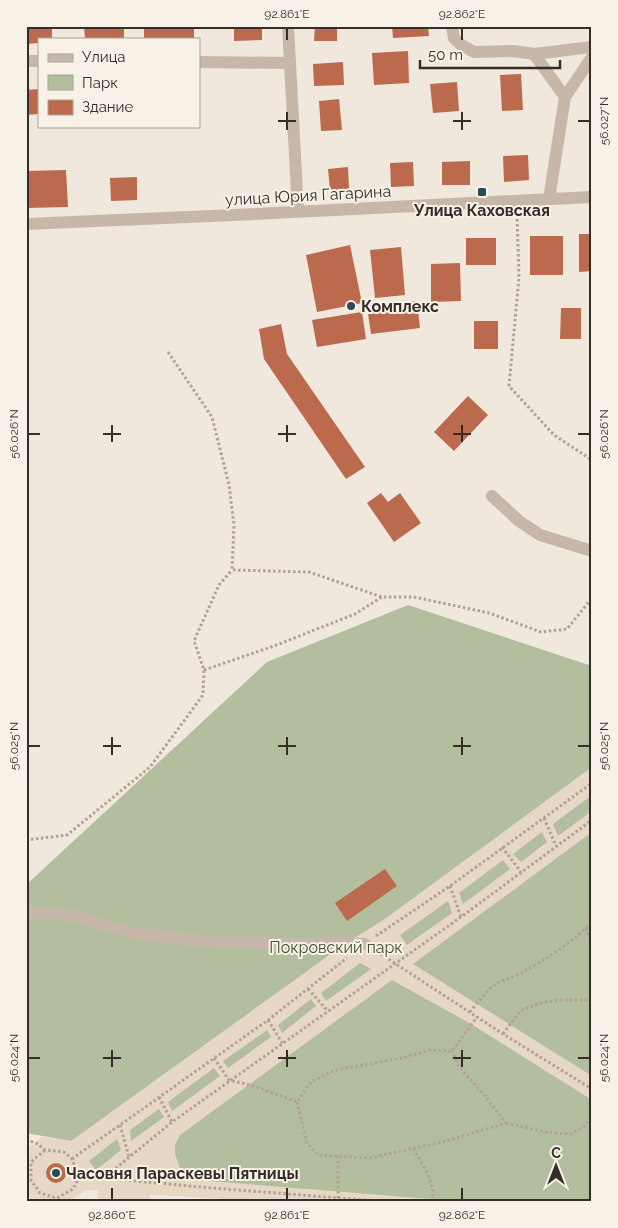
<svg xmlns="http://www.w3.org/2000/svg" width="618" height="1228" font-family="Raleway,sans-serif">
<style>
.green{fill:#b3be9e}
.plaza{fill:#e7d8c5;fill-rule:evenodd}
.building{fill:#bc6a4e}
.lines{fill:none;stroke-linecap:round;stroke-linejoin:round}
.path{stroke:#b3a194;stroke-width:3;stroke-dasharray:2.5 2.5;stroke-linecap:butt}
.minor{stroke:#c7b7a9;stroke-width:12}
.ticks{fill:none;stroke:#352d29;stroke-width:2}
.poi-dot{fill:#214f53;stroke:#f8f1e8;stroke-width:2}
.labels{text-anchor:middle;stroke-width:4;stroke-linejoin:round;paint-order:stroke}
.street-label{font-size:16px;fill:#352d29;stroke:#f8f1e8}
.poi-label{font-size:16px;font-weight:bold;fill:#352d29;stroke:#f8f1e8;text-anchor:start}
.park-label{font-size:16px;fill:#44512e;stroke:#f8f1e8}
.neatline{fill:none;stroke:#352d29;stroke-width:2}
.ticks-label{font-size:12px;text-anchor:middle;fill:#352d29}
</style>
<rect width="100%" height="100%" fill="#f0e7dd"/>
<polygon class="green" points="408,605 592,666 592,1202 279,1202 150,1194 150,1202 99,1202 98,1178 71,1141 26,1133 26,885 267,662"/>
<path class="plaza" d="M 592,767 L 592,795 L 553,824 L 558,836 L 592,811 L 592,832 L 413,964 L 592,1076 L 592,1100 L 471,1024 L 392,980 L 180,1135 L 175,1145 L 175,1154 L 184,1179 L 467,1202 L 279,1202 L 150,1194 L 150,1202 L 99,1202 L 98,1190 L 86,1190 L 68,1202 L 34,1202 L 26,1193 L 26,1150 L 42,1137 L 71,1141 L 346,943 L 382,921 ZM 542,832 L 547,842 L 521,862 L 513,854 ZM 503,860 L 510,869 L 463,904 L 459,893 ZM 448,901 L 452,913 L 407,945 L 400,935 ZM 360,963 L 371,969 L 326,1001 L 321,993 ZM 311,999 L 316,1006 L 282,1033 L 278,1025 ZM 267,1030 L 271,1037 L 228,1068 L 223,1061 ZM 214,1068 L 220,1076 L 172,1111 L 168,1102 ZM 159,1109 L 164,1117 L 131,1141 L 130,1130 ZM 117,1139 L 121,1150 L 96,1170 L 89,1161 ZM 54,1163 L 62,1165 L 66,1171 L 64,1179 L 58,1183 L 50,1181 L 46,1175 L 48,1167 Z"/>
<g class="building">
<polygon points="26,26 52,26 52,39 39,39 39,43 26,44"/>
<polygon points="84,26 124,26 124,39 85,39"/>
<rect x="144" y="26" width="50" height="13"/>
<polygon points="234,26 262,26 262,40 234,41"/>
<polygon points="315,26 337,26 337,41 314,41"/>
<polygon points="392,26 428,26 429,36 393,38"/>
<polygon points="408,51 409,83 374,85 372,53"/>
<polygon points="343,62 344,85 314,86 313,64"/>
<polygon points="521,74 523,110 502,111 500,75"/>
<polygon points="457,82 459,111 433,113 430,84"/>
<polygon points="39,89 39,114 26,115 26,90"/>
<polygon points="339,99 342,130 321,131 319,101"/>
<polygon points="528,155 529,180 504,182 503,156"/>
<polygon points="470,161 470,185 442,185 442,162"/>
<polygon points="413,162 414,186 391,187 390,163"/>
<polygon points="348,167 349,189 330,190 328,169"/>
<polygon points="66,170 68,207 26,208 26,171"/>
<polygon points="137,177 137,200 111,201 110,178"/>
<polygon points="579,234 592,234 592,271 579,272"/>
<rect x="530" y="236" width="33" height="39"/>
<rect x="466" y="238" width="30" height="27"/>
<polygon points="350,245 362,303 317,312 306,255"/>
<polygon points="401,247 405,295 375,298 370,250"/>
<polygon points="460,263 461,301 431,302 431,264"/>
<polygon points="417,301 420,328 371,334 367,307"/>
<polygon points="561,308 581,308 581,339 560,339"/>
<polygon points="362,312 366,339 317,347 312,320"/>
<rect x="474" y="321" width="24" height="28"/>
<polygon points="281,324 287,354 365,467 346,479 264,359 259,329"/>
<polygon points="468,396 488,415 454,451 434,432"/>
<polygon points="381,493 388,502 400,493 421,523 394,542 367,503"/>
<polygon points="385,869 397,886 347,921 335,903"/>
<circle cx="56" cy="1173" r="10"/>
</g>
<g class="lines">
<g class="path">
<polyline points="517,214 519,277 509,386 554,435 592,460"/>
<polyline points="168,352 212,417 229,485 234,525 232,570 309,572 382,597 414,597 489,613 541,632 567,629 592,598"/>
<polyline points="204,670 274,646 355,614 382,597"/>
<polyline points="544,818 556,846"/>
<polyline points="26,840 67,835 150,767 203,695 204,670 194,641 219,585 232,570"/>
<polyline points="502,847 521,872"/>
<polyline points="450,886 461,917"/>
<polyline points="586,928 592,945"/>
<polyline points="376,936 450,886 592,783"/>
<polyline points="376,951 503,1034 592,1089"/>
<polyline points="308,989 328,1011"/>
<path d="M 470,1012 C 476,1004 487,990 496,984 C 504,980 513,977 521,973 C 542,962 578,939 592,921"/>
<polyline points="268,1020 283,1044"/>
<polyline points="503,1034 520,1011 540,1003 559,1000 586,1000 592,996"/>
<polyline points="214,1058 229,1080 254,1086 297,1102 311,1082 335,1070 402,1058 430,1050 452,1051 477,1017"/>
<polyline points="159,1097 172,1122"/>
<polyline points="297,1102 307,1143 318,1155 369,1158 443,1142 506,1123 484,1095 458,1065 452,1051"/>
<polyline points="506,1123 545,1132 571,1134 585,1126 592,1116"/>
<polyline points="120,1125 129,1157"/>
<polyline points="26,1140 36,1143 45,1150 64,1152 72,1159 79,1178 73,1189 57,1198 40,1193 31,1180 31,1162 45,1150"/>
<polyline points="413,1149 426,1170 433,1189 432,1202"/>
<polyline points="338,1156 338,1198"/>
<polyline points="72,1159 80,1153 120,1125 268,1020 347,958"/>
<polyline points="79,1178 104,1178 200,1187 390,1202"/>
<polyline points="104,1178 172,1122 461,917 592,820"/>
</g>
<g class="minor">
<polyline points="288,26 298,211"/>
<polyline points="452,26 454,38 460,44 474,52 514,51 534,54 565,97 549,199"/>
<polyline points="534,54 592,47"/>
<polyline points="26,61 39,61"/>
<polyline points="199,62 290,63"/>
<polyline points="565,97 592,57"/>
<polyline points="26,224 234,215 592,197"/>
<polyline points="492,496 519,521 540,535 592,551"/>
<polyline points="26,913 69,915 132,933 203,941 294,944 346,943 365,944"/>
</g>
</g>
<path class="ticks" d="M 287,28 L 287,40M 462,28 L 462,40M 287,112 L 287,130M 462,112 L 462,130M 278,121 L 296,121M 453,121 L 471,121M 578,121 L 590,121M 112,425 L 112,442M 287,425 L 287,442M 462,425 L 462,442M 28,434 L 40,434M 103,434 L 121,434M 278,434 L 296,434M 453,434 L 471,434M 578,434 L 590,434M 112,737 L 112,755M 287,737 L 287,755M 462,737 L 462,755M 28,746 L 40,746M 103,746 L 121,746M 278,746 L 296,746M 453,746 L 471,746M 578,746 L 590,746M 112,1050 L 112,1067M 287,1050 L 287,1067M 462,1050 L 462,1067M 28,1058 L 40,1058M 103,1058 L 121,1058M 278,1058 L 296,1058M 453,1058 L 471,1058M 578,1058 L 590,1058M 112,1188 L 112,1200M 287,1188 L 287,1200M 462,1188 L 462,1200"/>
<g class="poi-dot">
<rect x="477" y="187" width="10" height="10" rx="2.5"/>
<circle cx="351" cy="306" r="5"/>
<circle cx="56" cy="1173" r="5"/>
</g>
<g class="labels">
<g class="street-label">
<text transform="translate(308 195) rotate(-3)" y="6">улица Юрия Гагарина</text>
</g>
<g class="poi-label">
<text x="482" y="216" text-anchor="middle">Улица Каховская</text>
<text x="361" y="312">Комплекс</text>
<text x="66" y="1179">Часовня Параскевы Пятницы</text>
</g>
<g class="park-label">
<text x="336" y="953">Покровский парк</text>
</g>
</g>
<rect width="618" height="1228" fill="none" stroke="#f8f1e8" stroke-width="55"/>
<rect x="38" y="38" width="162" height="90" fill="#f8f1e8" stroke="#aaa39c"/>
<rect x="48" y="54" width="25" height="8" fill="#c7b7a9" stroke="#aaa39c"/>
<text x="82" y="62" font-size="15" fill="#352d29">Улица</text>
<rect x="48" y="75" width="25" height="15" fill="#b3be9e" stroke="#aaa39c"/>
<text x="82" y="88" font-size="15" fill="#352d29">Парк</text>
<rect x="48" y="100" width="25" height="15" fill="#bc6a4e" stroke="#aaa39c"/>
<text x="82" y="112" font-size="15" fill="#352d29">Здание</text>
<g transform="translate(556 1166)" stroke="#f8f1e8" stroke-width="4" paint-order="stroke">
<path d="M0-4L9 19L0 12L-9 19Z" fill="#352d29"/>
<text y="-8" font-size="14" font-weight="bold" text-anchor="middle" fill="#352d29">С</text>
</g>
<path d="M420 60v8h140v-8" fill="none" stroke="#352d29" stroke-width="2.5"/>
<text x="428" y="60" font-size="15" fill="#352d29" stroke="#f8f1e8" stroke-width="4" paint-order="stroke">50 m</text>
<rect x="28" y="28" width="562" height="1172" class="neatline"/>
<g class="ticks-label">
<text x="287" y="18">92.861°E</text>
<text x="462" y="18">92.862°E</text>
<text transform="translate(604 121) rotate(-90)" y="4">56.027°N</text>
<text transform="translate(14 434) rotate(-90)" y="4">56.026°N</text>
<text transform="translate(604 434) rotate(-90)" y="4">56.026°N</text>
<text transform="translate(14 746) rotate(-90)" y="4">56.025°N</text>
<text transform="translate(604 746) rotate(-90)" y="4">56.025°N</text>
<text transform="translate(14 1058) rotate(-90)" y="4">56.024°N</text>
<text transform="translate(604 1058) rotate(-90)" y="4">56.024°N</text>
<text x="112" y="1219">92.860°E</text>
<text x="287" y="1219">92.861°E</text>
<text x="462" y="1219">92.862°E</text>
</g>
</svg>
